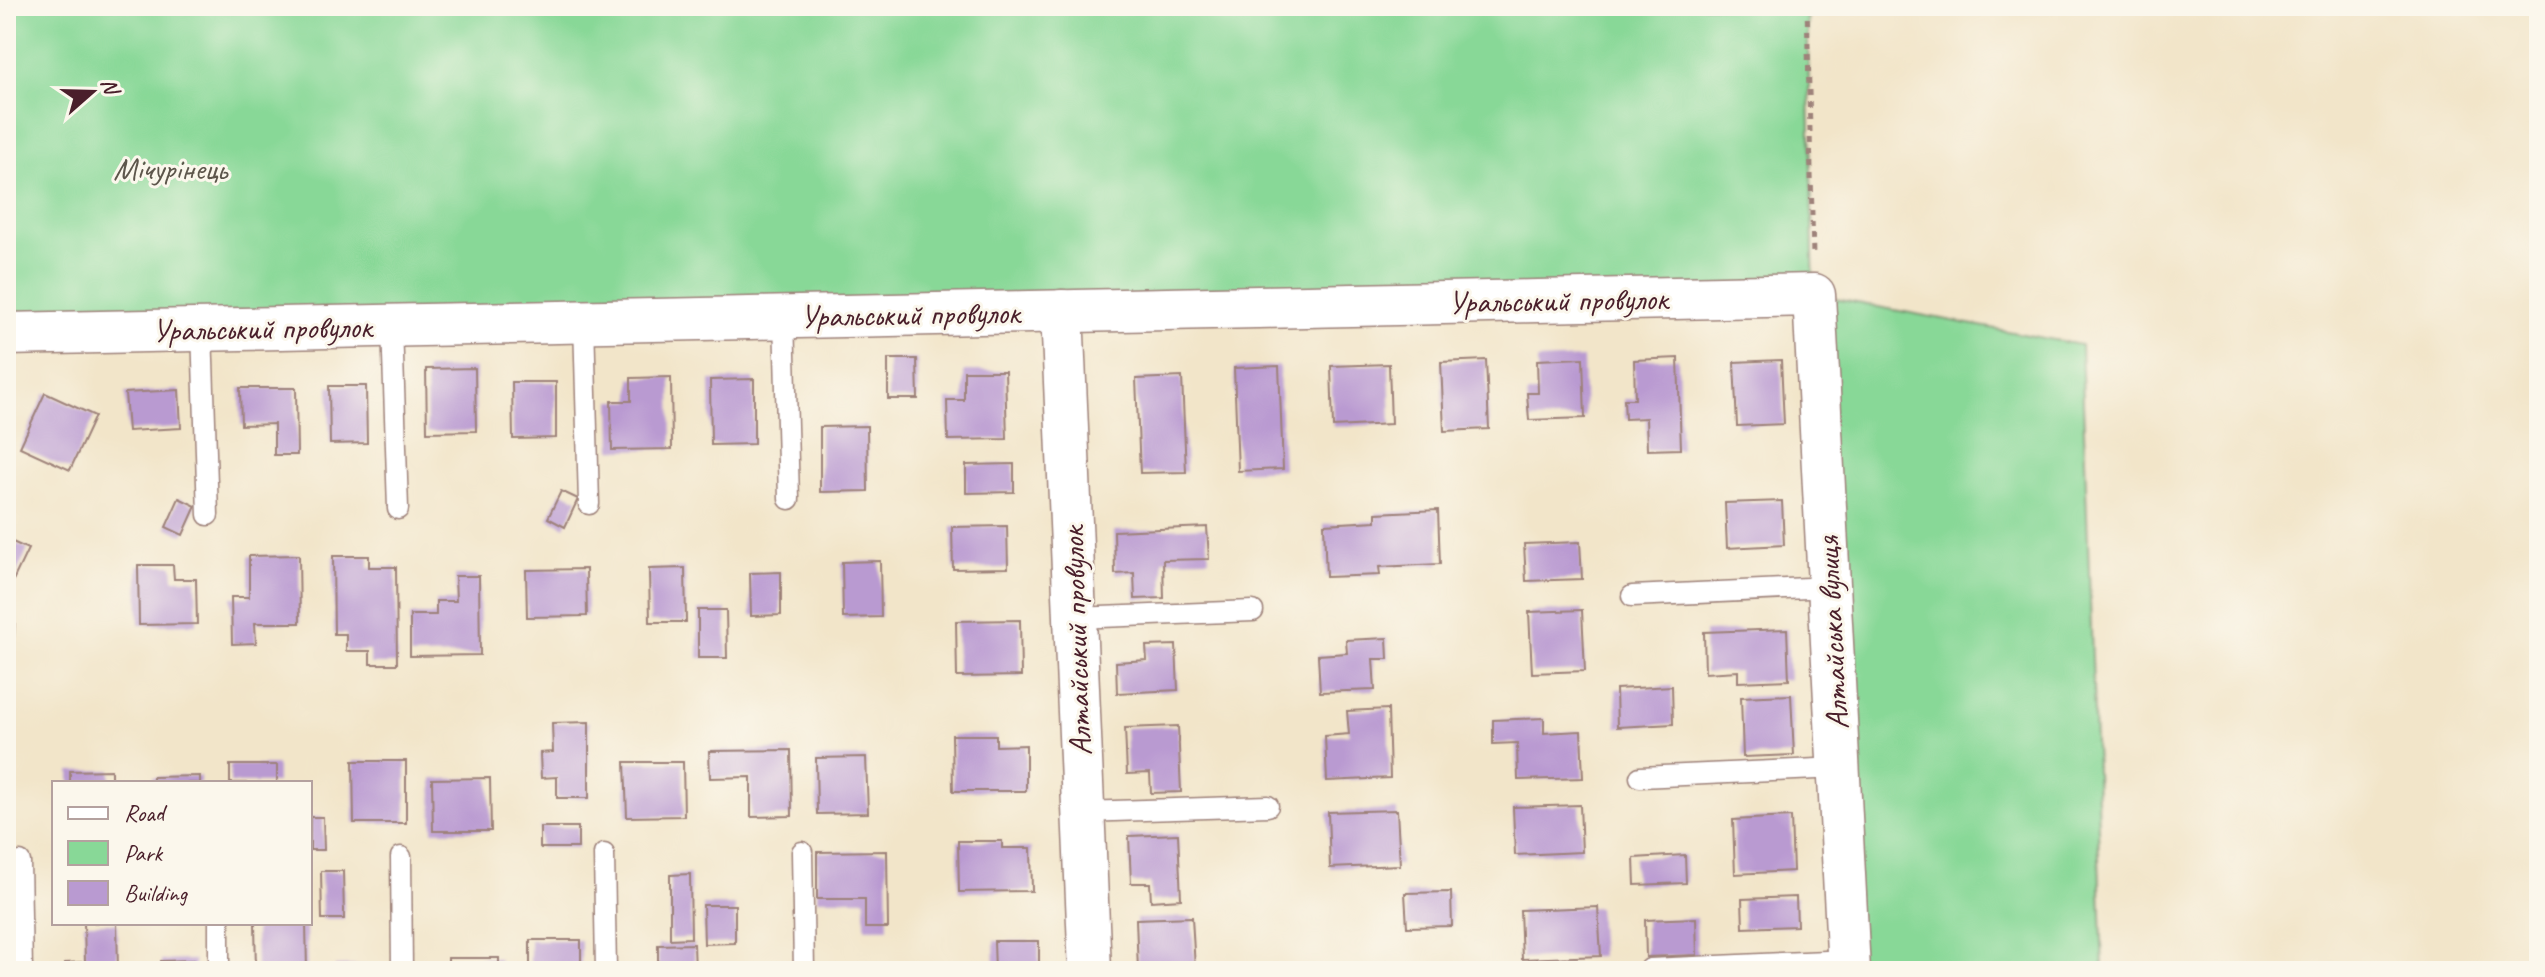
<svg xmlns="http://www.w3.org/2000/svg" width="2545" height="977" font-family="Caveat,sans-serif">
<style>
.green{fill:#88d897;stroke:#697c61;stroke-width:2}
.building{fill:#b99ad1}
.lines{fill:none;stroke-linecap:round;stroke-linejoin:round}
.lane-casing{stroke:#9e827a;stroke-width:23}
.street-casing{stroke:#9e827a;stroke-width:45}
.path{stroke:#9e827a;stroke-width:5;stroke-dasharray:6 6;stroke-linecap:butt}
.lane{stroke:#fff;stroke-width:20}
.street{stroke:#fff;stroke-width:42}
.labels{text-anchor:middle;stroke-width:6;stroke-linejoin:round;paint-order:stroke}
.park-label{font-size:32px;fill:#5d564b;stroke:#fbf7ec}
.street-label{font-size:32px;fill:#4a1f2b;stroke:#fbf7ec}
</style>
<rect width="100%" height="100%" fill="#fbf7ec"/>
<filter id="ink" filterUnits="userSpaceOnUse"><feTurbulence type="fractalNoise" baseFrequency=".0125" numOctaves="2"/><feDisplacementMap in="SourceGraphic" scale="16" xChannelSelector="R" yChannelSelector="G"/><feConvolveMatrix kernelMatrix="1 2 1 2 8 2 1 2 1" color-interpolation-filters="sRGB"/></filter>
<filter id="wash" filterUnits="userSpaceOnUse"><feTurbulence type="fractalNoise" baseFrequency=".006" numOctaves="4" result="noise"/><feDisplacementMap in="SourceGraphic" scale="32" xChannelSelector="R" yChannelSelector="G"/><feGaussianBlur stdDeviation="1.8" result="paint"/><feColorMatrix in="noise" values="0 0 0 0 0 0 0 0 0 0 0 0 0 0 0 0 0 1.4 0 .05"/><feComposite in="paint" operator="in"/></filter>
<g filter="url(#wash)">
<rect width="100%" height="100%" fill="#f2e5c9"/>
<polygon class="green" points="6,6 1807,6 1814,295 2081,345 2103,971 1849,971 1814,295 6,334"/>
<g id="blocks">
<g class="building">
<polygon points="1583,358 1585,418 1529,420 1527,393 1538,393 1537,360"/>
<polygon points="1678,358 1681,449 1647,450 1646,418 1625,419 1624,399 1635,399 1634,360"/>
<polygon points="888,359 917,359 918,399 888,399"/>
<polygon points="1486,360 1489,429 1444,431 1441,362"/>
<polygon points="1781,360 1784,424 1737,426 1734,362"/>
<polygon points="1389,364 1391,424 1333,427 1331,366"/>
<polygon points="1279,366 1283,469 1238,471 1234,368"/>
<polygon points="475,368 476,431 427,432 426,369"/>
<polygon points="964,371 1005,371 1007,439 948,440 947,400 964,400"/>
<polygon points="671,377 672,449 612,450 611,401 631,401 631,378"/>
<polygon points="1182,377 1186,472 1140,473 1136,379"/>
<polygon points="754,379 754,444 711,445 710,380"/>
<polygon points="512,382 556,382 556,438 513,439"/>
<polygon points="329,386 366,386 367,443 330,444"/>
<polygon points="240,388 296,388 297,455 274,455 274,424 241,425"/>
<polygon points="179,390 181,428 128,431 125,393"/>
<polygon points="45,393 95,416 70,470 20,447"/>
<polygon points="867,426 868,491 820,492 820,427"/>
<polygon points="1014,464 1014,492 966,493 966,465"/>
<polygon points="561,491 578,499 565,527 548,518"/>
<polygon points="179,498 196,506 183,535 166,527"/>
<polygon points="1782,501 1784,545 1727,548 1725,503"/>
<polygon points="1438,510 1440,564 1379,567 1380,575 1326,577 1324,524 1376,521 1376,513"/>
<polygon points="1007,526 1008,568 953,569 952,527"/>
<polygon points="1207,527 1209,559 1163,560 1164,598 1135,599 1134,573 1115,574 1114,531"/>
<polygon points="6,539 28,549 8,591 6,590"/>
<polygon points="1580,542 1582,579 1526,581 1524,544"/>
<polygon points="299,555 300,623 255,623 256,643 232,644 231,597 249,597 249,556"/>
<polygon points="333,556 369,556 369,567 396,567 397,664 370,664 370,651 346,651 346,634 334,634"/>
<polygon points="880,561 881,617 843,618 842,562"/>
<polygon points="138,565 173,565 174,579 196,579 197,624 139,625"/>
<polygon points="685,568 686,622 650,622 649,569"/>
<polygon points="586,569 587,616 527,617 526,570"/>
<polygon points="781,572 781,615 751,616 750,573"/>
<polygon points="455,576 479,576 480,655 410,656 410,615 436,615 436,601 456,601"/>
<polygon points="698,610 726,610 727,658 698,658"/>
<polygon points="1582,610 1585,671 1532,673 1529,612"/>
<polygon points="6,614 15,615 13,662 6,661"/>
<polygon points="1020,620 1021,676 957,677 956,621"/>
<polygon points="1787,629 1789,680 1738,682 1738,671 1705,673 1704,632"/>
<polygon points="1387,638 1388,659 1373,659 1375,690 1320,692 1318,655 1347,653 1346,640"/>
<polygon points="1176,645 1178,690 1117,693 1116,662 1147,660 1146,646"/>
<polygon points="1672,686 1673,724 1617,727 1616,689"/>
<polygon points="1791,695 1794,755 1743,757 1741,697"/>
<polygon points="1388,709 1390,778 1327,781 1325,736 1349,734 1347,711"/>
<polygon points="1544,718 1544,733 1581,731 1583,778 1518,780 1517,743 1493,744 1493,720"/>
<polygon points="589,722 589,798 557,798 557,777 541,778 540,753 553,752 552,723"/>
<polygon points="1178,726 1181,792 1151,793 1150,773 1127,774 1125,728"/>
<polygon points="952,735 996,735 996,746 1026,745 1026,791 953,791"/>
<polygon points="791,750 792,816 751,817 751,777 710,778 709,751"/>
<polygon points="866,757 868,813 817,814 816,758"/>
<polygon points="353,761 406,761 406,823 354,823"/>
<polygon points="625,762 683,762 684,816 627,817"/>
<rect x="230" y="765" width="47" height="18"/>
<polygon points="111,770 111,783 70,783 70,771"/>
<polygon points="200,776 200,783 153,783 153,777"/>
<polygon points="490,778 491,831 433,831 432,779"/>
<polygon points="1580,805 1582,852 1515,855 1513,807"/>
<polygon points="1397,810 1400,865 1330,868 1328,812"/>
<polygon points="310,817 323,817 324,850 310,850"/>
<polygon points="1791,817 1793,871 1735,874 1733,820"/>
<rect x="540" y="827" width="38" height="21"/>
<polygon points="1178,834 1181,899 1151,901 1150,883 1131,883 1129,836"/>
<polygon points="958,841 1002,841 1002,848 1031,848 1032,891 959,892"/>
<polygon points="887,851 888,928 865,928 865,899 817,899 817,852"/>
<polygon points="1685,855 1686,883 1635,885 1634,858"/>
<polygon points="321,871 343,871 344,919 322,919"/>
<polygon points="690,874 691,938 670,939 670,875"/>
<polygon points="1451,892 1452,926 1407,927 1405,893"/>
<polygon points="1796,897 1797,926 1743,928 1742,899"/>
<polygon points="703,905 735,905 735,943 704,944"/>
<polygon points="1598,907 1601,956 1522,959 1520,910"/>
<polygon points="1192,917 1195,969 1138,971 1136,919"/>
<polygon points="1696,918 1697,955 1646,957 1645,920"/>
<polygon points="84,923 117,923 118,971 65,971 65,963 85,962"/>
<polygon points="255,923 306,923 307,971 256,971"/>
<rect x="530" y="940" width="51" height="31"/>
<polygon points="994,941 1039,941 1039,971 995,971"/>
<polygon points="694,944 695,971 658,971 658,945"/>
<rect x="448" y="958" width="51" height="13"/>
<polygon points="194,960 194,971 161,971 161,961"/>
<polygon points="391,965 391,971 335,971 335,966"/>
</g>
</g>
</g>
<g filter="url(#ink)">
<use href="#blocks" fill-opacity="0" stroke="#9e827a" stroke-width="2"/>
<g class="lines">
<g class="lane-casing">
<g id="lane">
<polyline points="784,317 789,499"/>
<polyline points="584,321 589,504"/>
<polyline points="392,325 398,509"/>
<polyline points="202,329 208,515"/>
<polyline points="1632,596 1830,587"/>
<polyline points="1075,618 1253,611"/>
<polyline points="1640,777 1839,768"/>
<polyline points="1083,812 1268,806"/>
<polyline points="802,852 804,971"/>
<polyline points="604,854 606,971"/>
<polyline points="401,857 402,971"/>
<polyline points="20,862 22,971"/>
<polyline points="219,923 219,971"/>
<polyline points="1650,969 1849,960"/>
</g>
</g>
<g class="street-casing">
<g id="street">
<polyline points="1062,311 1090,971"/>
<polyline points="6,334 1814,295 1849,971"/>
</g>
</g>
<polyline class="path" points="1807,6 1813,257"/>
<use href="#lane" class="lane"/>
<use href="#street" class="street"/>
</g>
</g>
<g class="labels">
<g class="park-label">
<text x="170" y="179">Мічурінець</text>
</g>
<g class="street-label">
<text transform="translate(1558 300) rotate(-1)" y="11">Уральський провулок</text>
<text transform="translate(910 314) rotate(-1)" y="11">Уральський провулок</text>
<text transform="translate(262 328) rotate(-1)" y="11">Уральський провулок</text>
<text transform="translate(1832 633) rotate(-93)" y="11">Алтайська вулиця</text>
<text transform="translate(1076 641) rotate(-92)" y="11">Алтайський провулок</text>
</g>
</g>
<rect width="2545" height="977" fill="none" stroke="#fbf7ec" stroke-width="32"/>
<rect x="52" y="781" width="260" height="144" fill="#fbf7ec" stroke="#b4a19f" stroke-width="2"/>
<rect x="68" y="807" width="40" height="12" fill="#ffffff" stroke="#b4a19f" stroke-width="2"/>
<text x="124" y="821" font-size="24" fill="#4a1f2b">Road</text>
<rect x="68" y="841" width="40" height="24" fill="#88d897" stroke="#b4a19f" stroke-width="2"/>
<text x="124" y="861" font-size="24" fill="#4a1f2b">Park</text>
<rect x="68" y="881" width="40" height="24" fill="#b99ad1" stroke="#b4a19f" stroke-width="2"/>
<text x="124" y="901" font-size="24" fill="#4a1f2b">Building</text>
<g transform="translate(92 92) rotate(70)" stroke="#fbf7ec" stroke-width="6" paint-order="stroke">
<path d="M0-6L14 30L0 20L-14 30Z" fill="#4a1f2b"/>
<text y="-12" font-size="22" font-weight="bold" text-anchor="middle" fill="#4a1f2b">N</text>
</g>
</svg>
